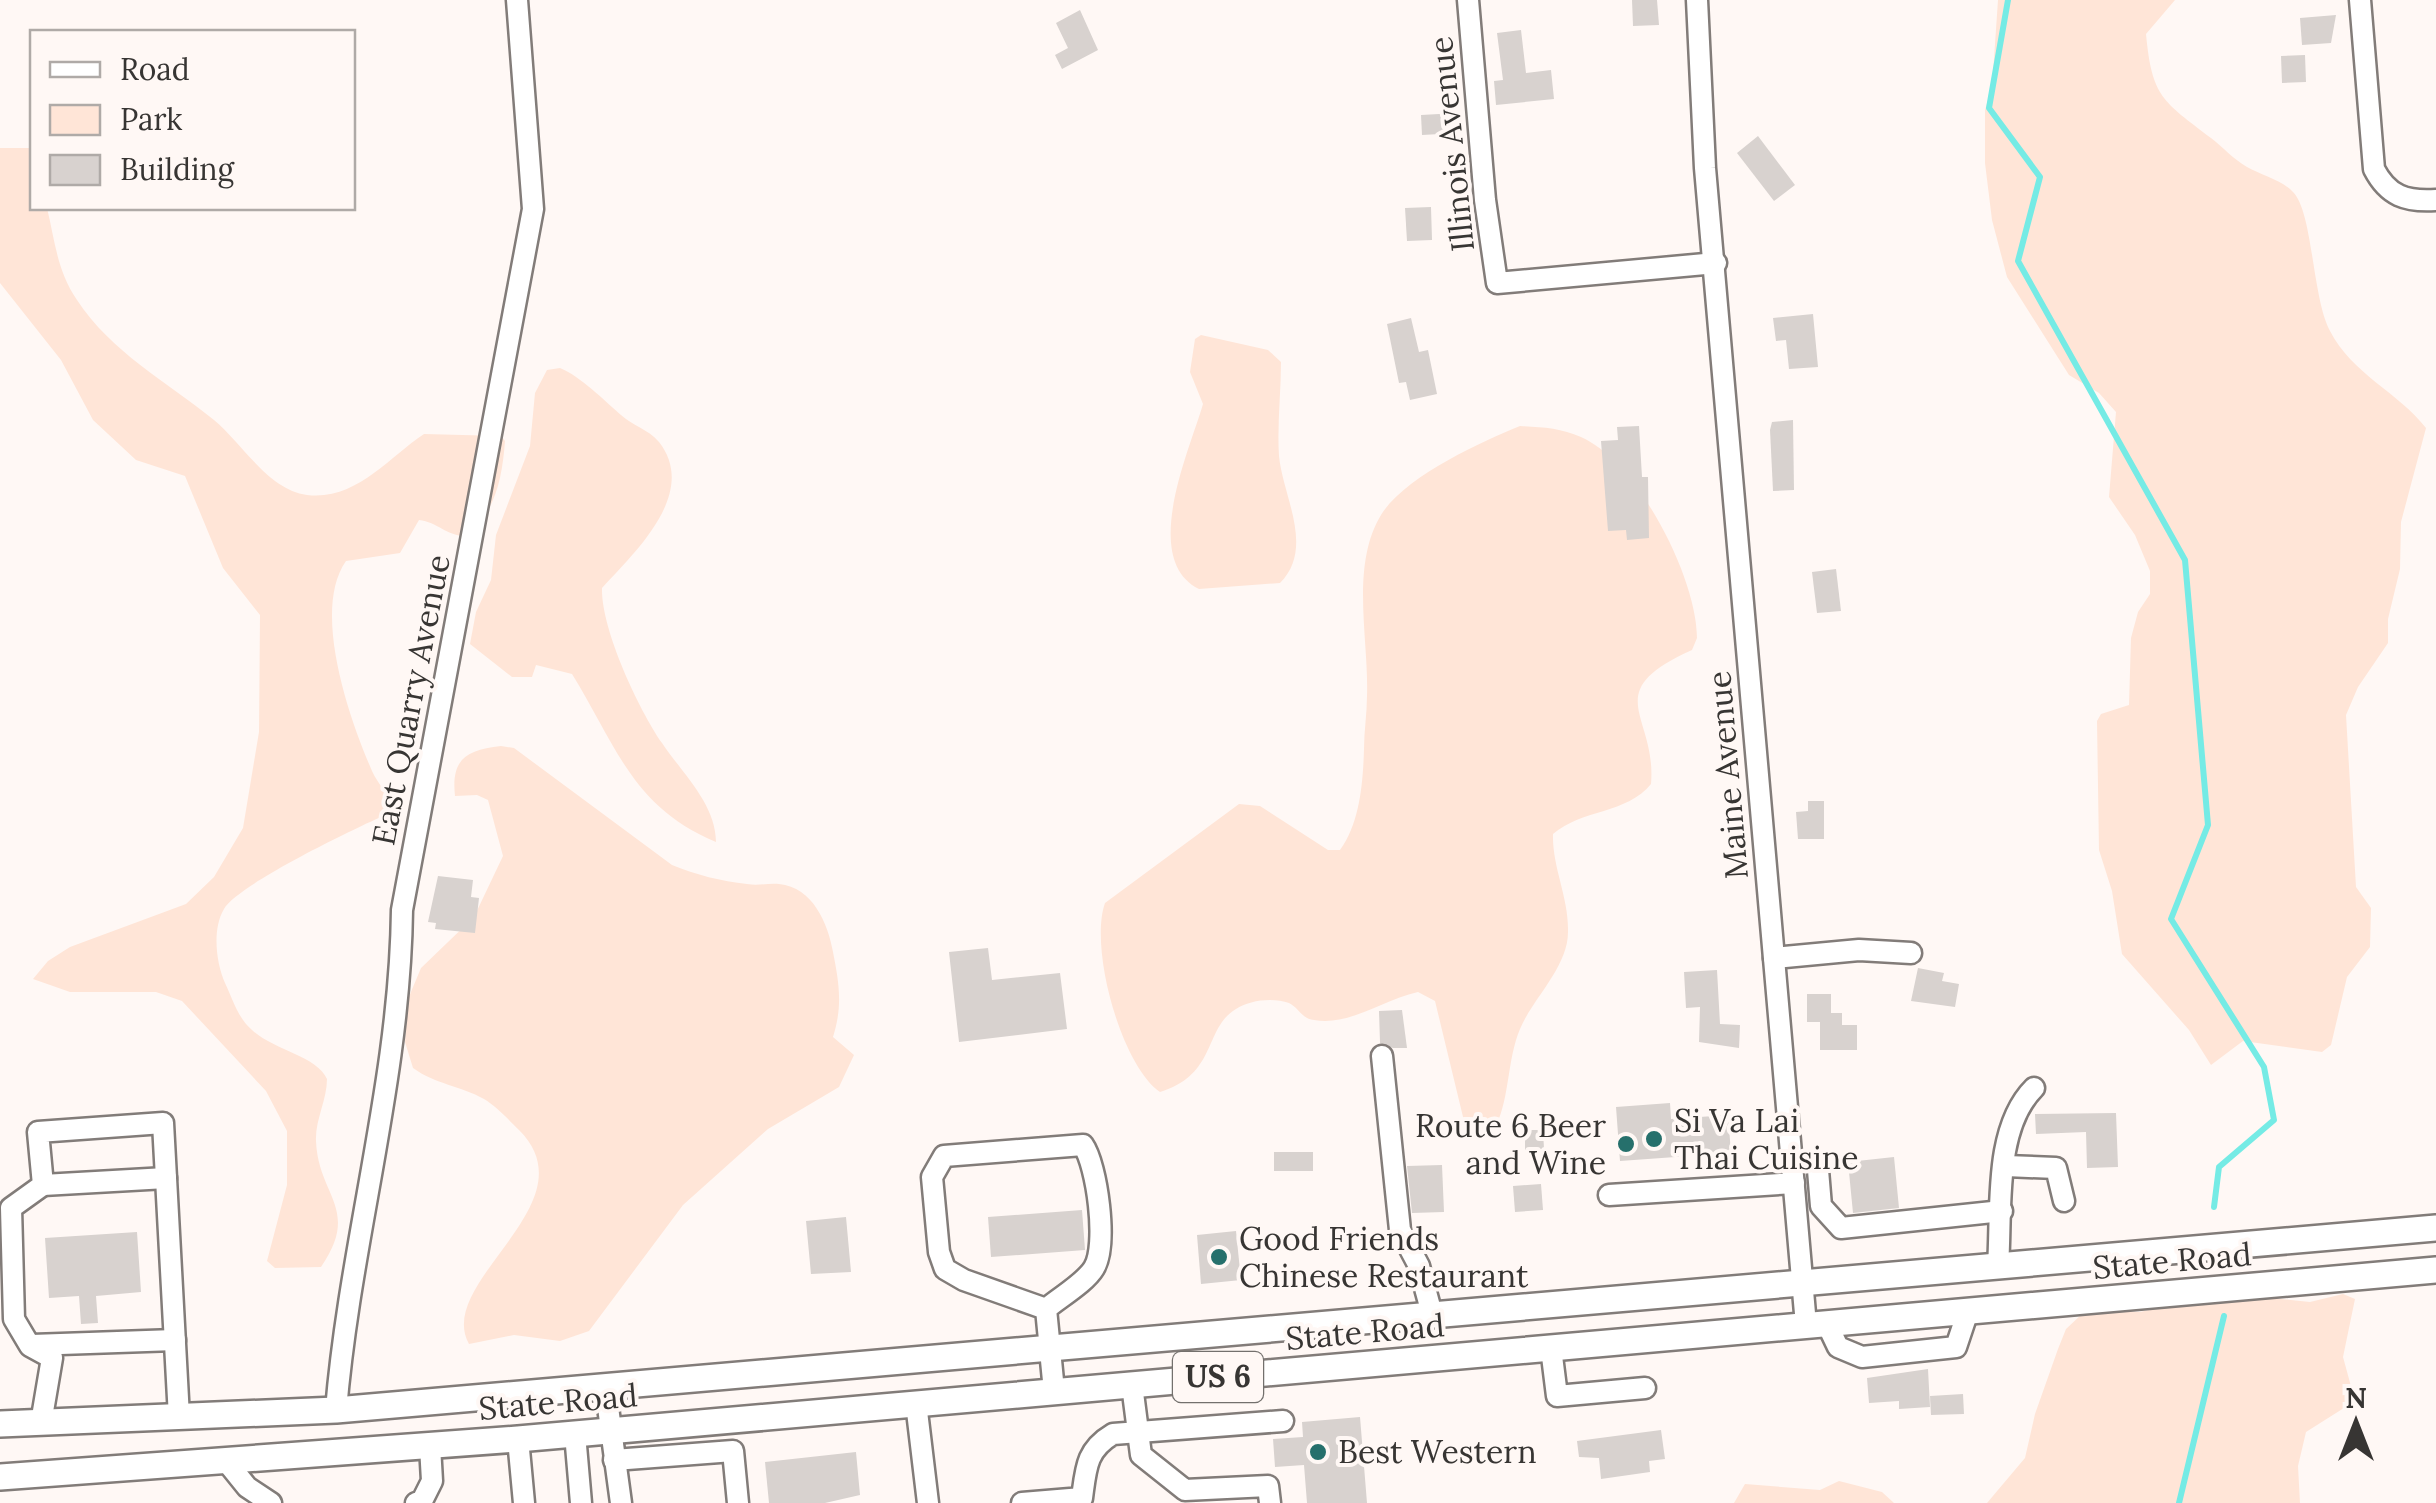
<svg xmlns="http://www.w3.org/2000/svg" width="2436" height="1503" font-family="Lora,serif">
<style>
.green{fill:#ffe5d7}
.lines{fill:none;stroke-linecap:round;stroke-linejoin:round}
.stream{stroke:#75ebe5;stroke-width:6}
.building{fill:#d8d2cf}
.minor-casing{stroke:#827c79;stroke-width:25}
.major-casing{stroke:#827c79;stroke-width:30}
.minor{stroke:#fff;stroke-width:20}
.major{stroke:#fff;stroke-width:25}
.poi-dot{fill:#26706c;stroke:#fff8f5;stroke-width:4}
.labels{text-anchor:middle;stroke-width:8;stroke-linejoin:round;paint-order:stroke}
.shield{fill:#fff8f5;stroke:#73706d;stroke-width:2.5}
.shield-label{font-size:30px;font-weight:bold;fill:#373533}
.street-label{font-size:32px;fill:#373533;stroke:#fff8f5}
.poi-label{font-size:32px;fill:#373533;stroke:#fff8f5;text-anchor:start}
</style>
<rect width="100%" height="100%" fill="#fff8f5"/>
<g class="green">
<path d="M 1998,0 L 2175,0 L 2146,34 C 2152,98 2163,101 2211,138 C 2223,147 2233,159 2247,167 C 2261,175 2282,180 2293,192 C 2313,212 2312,297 2330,331 C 2352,374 2398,392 2426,428 L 2401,522 L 2400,569 L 2388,619 L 2388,643 L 2358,687 L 2346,715 L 2356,887 L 2371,908 L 2370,947 L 2347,977 L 2331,1045 L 2322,1052 L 2243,1041 L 2211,1065 L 2189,1030 L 2122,954 L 2112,891 L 2099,850 L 2097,721 L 2101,714 L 2129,705 L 2131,638 L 2138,612 L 2150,594 L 2150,571 L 2135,535 L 2109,497 L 2116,412 L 2099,393 L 2069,375 L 2007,277 L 1992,220 L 1985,163 L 1985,110 L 1992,88 Z"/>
<path d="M 0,148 L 32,148 L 32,208 L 47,208 C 55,241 57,271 77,300 C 111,352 167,382 214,420 C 242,443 268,490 307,495 C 356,501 389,457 424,434 L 501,436 L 505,441 C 502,479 496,509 468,536 C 447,537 438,522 419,520 L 400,553 L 346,561 C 311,611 350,720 372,771 C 378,784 390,797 397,810 C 365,823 238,884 224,909 C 212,929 216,963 225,983 C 233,1000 238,1018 252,1030 C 273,1050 317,1056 327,1079 C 327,1100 315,1120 316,1141 C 318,1196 361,1209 321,1267 L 275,1268 L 267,1261 L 287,1185 L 287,1131 L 266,1091 L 182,1001 L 156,992 L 70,992 L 33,979 L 48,961 L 70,947 L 186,904 L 214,877 L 243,828 L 259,732 L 260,615 L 223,568 L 185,476 L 136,460 L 93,420 L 61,360 L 0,283 Z"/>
<path d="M 1201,335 L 1268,350 L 1281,362 C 1281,393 1277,425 1279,456 C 1283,497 1315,548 1280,583 L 1199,589 C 1139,559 1191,447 1203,404 L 1190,372 L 1195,339 Z"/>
<path d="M 560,368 C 580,376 605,401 621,415 C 633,426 648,429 659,442 C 699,493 635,552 602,588 C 601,629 638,708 662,743 C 682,773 716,804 716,842 C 632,807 616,745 572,674 L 536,665 L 532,677 L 512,677 L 470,644 L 476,612 L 491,580 L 496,535 L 530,446 L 535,393 L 547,370 Z"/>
<path d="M 1520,426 C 1542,427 1561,428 1581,437 C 1638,462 1697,578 1697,638 L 1692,650 C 1597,693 1657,714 1651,784 C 1627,814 1582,809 1553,834 C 1552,867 1569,898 1568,932 C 1568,967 1533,998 1520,1029 C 1507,1060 1510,1096 1496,1126 L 1481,1133 L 1464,1121 L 1435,1001 L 1418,992 C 1382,1000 1351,1026 1314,1020 C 1302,1019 1298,1007 1289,1003 C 1273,997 1249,1000 1236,1009 C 1203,1029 1218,1074 1160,1092 C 1121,1065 1089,948 1105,903 L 1239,804 L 1260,806 L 1328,850 L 1340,850 C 1360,823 1363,782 1364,749 C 1364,731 1367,713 1367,696 C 1369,640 1350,566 1381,515 C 1404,477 1481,442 1520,426 Z"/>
<path d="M 501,746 L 514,748 L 672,865 C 696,875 721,881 747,884 C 758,886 768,883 779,884 C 813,887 828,924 833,952 C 839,983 843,1005 833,1037 L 854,1055 L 839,1087 L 768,1129 L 683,1205 L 589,1331 L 560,1341 L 514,1335 L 469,1344 C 434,1281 593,1204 519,1130 C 509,1120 496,1106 484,1099 C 461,1086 435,1084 413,1068 L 405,1042 L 408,999 L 421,968 L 474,917 L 503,856 L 488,800 L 477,795 L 455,796 C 451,759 466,750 501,746 Z"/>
<polygon points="2225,1293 2310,1302 2343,1294 2355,1299 2343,1357 2355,1401 2306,1432 2298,1466 2300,1503 1987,1503 2025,1458 2035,1414 2058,1349 2066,1329 2082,1314 2103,1310 2140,1312"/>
<polygon points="1839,1481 1882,1492 1894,1503 1734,1503 1745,1484 1820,1490"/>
</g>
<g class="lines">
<g class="stream">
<polyline points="2008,0 1989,108 2040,177 2018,261 2185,560 2208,825 2171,919 2264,1067 2274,1120 2219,1167 2214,1207"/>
<polyline points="2179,1503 2224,1316"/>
</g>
</g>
<g class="building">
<polygon points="1632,0 1657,0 1659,25 1633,26"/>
<polygon points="1080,10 1098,50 1062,69 1055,55 1068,48 1056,23"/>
<polygon points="2336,15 2331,43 2302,45 2300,18"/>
<polygon points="1521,30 1526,73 1551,70 1554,99 1496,105 1494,81 1503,80 1497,33"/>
<polygon points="2305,55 2306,82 2282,83 2281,56"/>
<polygon points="1457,113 1458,133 1422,135 1421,115"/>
<polygon points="1758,136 1795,185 1774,201 1737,153"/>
<polygon points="1431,207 1432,240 1407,241 1405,208"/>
<polygon points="1813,314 1818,367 1789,369 1786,340 1776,341 1773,318"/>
<polygon points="1411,318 1419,352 1428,350 1437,394 1410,400 1406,382 1399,383 1387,324"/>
<polygon points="1793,420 1794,490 1773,491 1770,430 1772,422"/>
<polygon points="1639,426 1642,477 1648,477 1649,538 1627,540 1626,530 1608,531 1601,441 1618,440 1617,427"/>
<polygon points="1836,569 1841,611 1817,613 1812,572"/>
<polygon points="1808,801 1824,801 1824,839 1798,839 1796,812 1808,811"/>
<polygon points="438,876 473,880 471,897 479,898 475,933 435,929 436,923 428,922"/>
<polygon points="988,948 992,980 1060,973 1067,1029 959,1042 949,952"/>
<polygon points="1918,968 1944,973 1942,981 1959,984 1955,1007 1911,1001"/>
<polygon points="1717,970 1720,1024 1740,1025 1739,1048 1699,1042 1700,1007 1686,1008 1684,972"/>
<polygon points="1807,994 1831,994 1831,1013 1842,1013 1842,1025 1857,1025 1857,1050 1820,1050 1820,1022 1807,1022"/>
<polygon points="1402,1010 1407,1048 1393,1048 1380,1043 1379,1011"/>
<polygon points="1670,1103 1671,1119 1728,1115 1731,1153 1620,1161 1616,1107"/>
<polygon points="2116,1113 2118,1167 2087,1168 2086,1132 2036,1134 2035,1114"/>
<polygon points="1525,1130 1543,1130 1544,1149 1525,1150"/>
<rect x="1274" y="1152" width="39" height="19"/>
<polygon points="1894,1157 1899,1208 1853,1213 1848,1162"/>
<polygon points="1442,1165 1444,1212 1412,1213 1407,1166"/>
<polygon points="1541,1184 1543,1210 1515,1212 1513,1186"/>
<polygon points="1082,1210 1085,1250 991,1257 988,1217"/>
<polygon points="846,1217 851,1272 811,1274 806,1221"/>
<polygon points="1236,1231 1241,1280 1201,1284 1197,1235"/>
<polygon points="137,1232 141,1292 96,1296 98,1323 81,1324 79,1296 49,1298 45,1238"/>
<polygon points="1928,1369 1930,1407 1899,1409 1899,1401 1869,1403 1867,1378"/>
<polygon points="1963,1394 1964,1414 1931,1415 1930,1396"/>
<polygon points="1360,1417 1367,1503 1307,1503 1304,1465 1275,1467 1273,1439 1303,1437 1302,1422"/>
<polygon points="1661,1430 1665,1459 1649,1461 1650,1472 1601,1479 1599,1458 1579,1457 1577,1441"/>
<polygon points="856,1452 860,1495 825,1503 769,1503 765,1462"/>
</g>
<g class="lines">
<g class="minor-casing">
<g id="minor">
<polyline points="1468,0 1485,200 1497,283 1716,263"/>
<polyline points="1697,0 1705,168 1806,1325"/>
<path d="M 2360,0 L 2374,169 C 2388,196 2406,202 2436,200"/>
<polyline points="1774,958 1859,950 1911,953"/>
<polyline points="1382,1056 1400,1230 1419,1266 1432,1314"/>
<polyline points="2006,1166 2056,1168 2064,1201"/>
<polyline points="1818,1170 1821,1206 1841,1228 2002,1211"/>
<polyline points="43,1185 166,1178"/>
<polyline points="1609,1195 1794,1183"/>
<path d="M 1998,1266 C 2002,1211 1993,1129 2034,1088"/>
<path d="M 1046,1309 C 1060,1297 1085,1283 1094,1268 C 1108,1245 1097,1165 1083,1145 L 944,1156 L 932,1177 L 939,1252 L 945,1269 L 964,1280 L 1046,1309 L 1054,1391"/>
<polyline points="1827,1324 1838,1347 1862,1357 1956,1347 1968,1311"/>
<polyline points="32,1345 175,1340"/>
<polyline points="1551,1348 1557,1396 1645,1388"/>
<polyline points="605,1385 621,1503"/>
<polyline points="1132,1385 1141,1455 1185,1490 1268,1486 1270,1503"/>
<polyline points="916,1403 928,1503"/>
<path d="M 336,1410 C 350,1241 400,1081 402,910 L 533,209 L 517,0"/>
<polyline points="41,1423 52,1358 30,1346 14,1319 11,1208 43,1185 38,1132 163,1123 179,1417"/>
<polyline points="575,1434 581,1503"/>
<polyline points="518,1439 524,1503"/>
<polyline points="614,1460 733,1451 738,1503"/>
<polyline points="226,1461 247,1487 271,1503"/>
<polyline points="416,1503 422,1501 432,1481 430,1446"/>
<path d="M 1022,1503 L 1082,1498 C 1086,1468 1086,1450 1113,1434 L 1283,1421"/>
</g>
</g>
<g class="major-casing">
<g id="major">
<polyline points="0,1424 336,1410 2436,1228"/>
<polyline points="0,1477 518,1439 2436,1270"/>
</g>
</g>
<use href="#minor" class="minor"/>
<use href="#major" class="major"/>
</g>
<g class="poi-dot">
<circle cx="1654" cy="1139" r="10"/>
<circle cx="1626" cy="1144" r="10"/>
<circle cx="1219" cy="1257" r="10"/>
<circle cx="1318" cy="1452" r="10"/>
</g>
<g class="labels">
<rect class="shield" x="1173" y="1352" width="90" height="50" rx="8"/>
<g class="shield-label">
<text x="1218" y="1387">US 6</text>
</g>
<g class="street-label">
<text transform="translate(1452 144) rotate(-96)" y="11">Illinois Avenue</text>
<text transform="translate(411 700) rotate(-79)" y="11">East Quarry Avenue</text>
<text transform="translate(1728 775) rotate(-95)" y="11">Maine Avenue</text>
<text transform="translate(2172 1261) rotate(-5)" y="11">State Road</text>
<text transform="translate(1365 1332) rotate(-5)" y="11">State Road</text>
<text transform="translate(558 1402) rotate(-5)" y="11">State Road</text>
</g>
<g class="poi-label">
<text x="1674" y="1132">Si Va Lai<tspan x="1674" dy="37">Thai Cuisine</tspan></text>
<text x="1606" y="1137" text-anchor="end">Route 6 Beer<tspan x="1606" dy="37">and Wine</tspan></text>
<text x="1239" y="1250">Good Friends<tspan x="1239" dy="37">Chinese Restaurant</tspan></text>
<text x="1338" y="1463">Best Western</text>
</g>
</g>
<rect x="30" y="30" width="325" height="180" fill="#fff8f5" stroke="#afaaa7" stroke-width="2.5"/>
<rect x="50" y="62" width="50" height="15" fill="#ffffff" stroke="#afaaa7" stroke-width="2.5"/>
<text x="120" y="80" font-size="30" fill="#373533">Road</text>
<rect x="50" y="105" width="50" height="30" fill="#ffe5d7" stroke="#afaaa7" stroke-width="2.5"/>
<text x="120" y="130" font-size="30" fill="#373533">Park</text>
<rect x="50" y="155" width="50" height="30" fill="#d8d2cf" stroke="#afaaa7" stroke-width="2.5"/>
<text x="120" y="180" font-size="30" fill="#373533">Building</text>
<g transform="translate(2356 1423)" stroke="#fff8f5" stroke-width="8" paint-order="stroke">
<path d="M0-8L18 38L0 25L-18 38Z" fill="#373533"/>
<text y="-15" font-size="28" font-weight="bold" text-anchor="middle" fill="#373533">N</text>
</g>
</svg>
